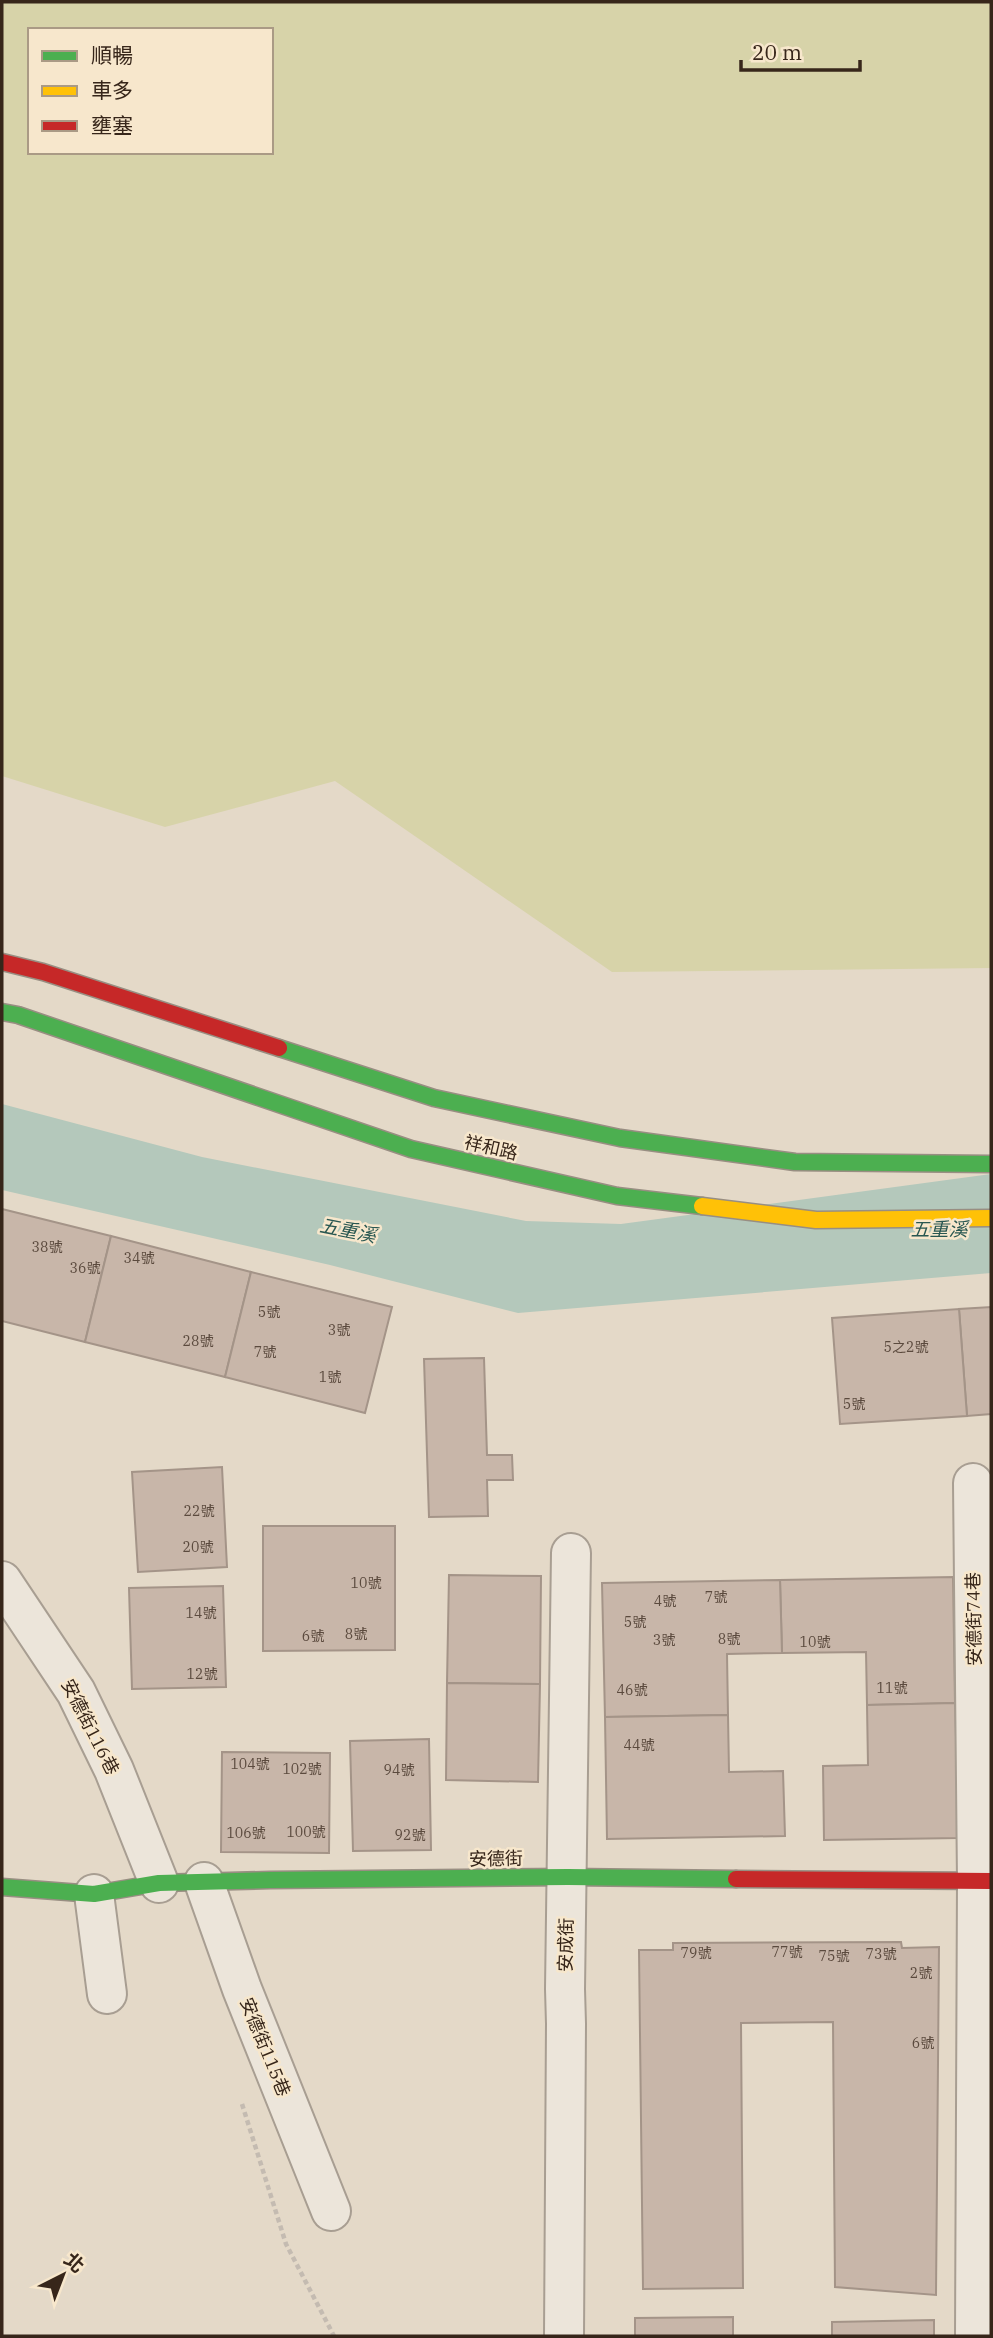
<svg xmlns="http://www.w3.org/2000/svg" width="993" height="2338" font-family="'IBM Plex Serif','Noto Sans TC',serif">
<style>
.green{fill:#d7d3a9;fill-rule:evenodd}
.water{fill:#b4c8bb}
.building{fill:#c8b6a9;stroke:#a49488;stroke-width:2}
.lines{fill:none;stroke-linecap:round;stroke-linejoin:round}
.street-casing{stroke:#a89e92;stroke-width:42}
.fast-casing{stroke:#988e82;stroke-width:19}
.slow-casing{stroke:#988e82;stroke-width:19}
.jam-casing{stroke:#988e82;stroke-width:19}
.path{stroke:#c4bbb1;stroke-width:4.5;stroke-dasharray:5 3.5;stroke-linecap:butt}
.street{stroke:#ece5da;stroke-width:38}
.fast{stroke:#4caf50;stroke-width:16}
.slow{stroke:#ffc107;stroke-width:16}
.jam{stroke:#c62828;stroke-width:16}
.labels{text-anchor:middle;stroke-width:5;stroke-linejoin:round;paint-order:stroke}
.number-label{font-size:14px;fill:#5b4a3e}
.street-label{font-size:18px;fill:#37261a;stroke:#f7e7cc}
.water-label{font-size:19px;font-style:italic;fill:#295751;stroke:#f7e7cc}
</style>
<rect width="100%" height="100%" fill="#e4d9c8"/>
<path class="green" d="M 2,2 L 991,2 L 991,968 L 612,972 L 335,781 L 165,827 L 2,776 ZM 30,30 L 271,30 L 271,152 L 30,152 Z"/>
<polygon class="water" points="2,1104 202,1157 526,1221 621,1224 991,1174 991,1273 518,1313 330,1265 2,1190"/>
<g class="building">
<polygon points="2,1209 111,1236 85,1342 2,1321"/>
<polygon points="111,1236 251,1272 225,1377 85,1342"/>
<polygon points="251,1272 392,1307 365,1413 225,1377"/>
<polygon points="991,1307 991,1414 967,1416 959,1309"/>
<polygon points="959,1309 967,1416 840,1424 832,1318"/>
<polygon points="484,1358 487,1455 512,1455 513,1480 487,1480 488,1516 429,1517 424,1359"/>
<polygon points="222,1467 227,1567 138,1572 132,1472"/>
<polygon points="263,1526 395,1526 395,1650 263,1651"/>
<polygon points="449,1575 541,1576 540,1684 447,1683"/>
<polygon points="953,1577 955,1703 867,1705 866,1652 782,1653 780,1580"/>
<polygon points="780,1580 782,1653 727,1654 728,1715 605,1717 602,1583"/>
<polygon points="223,1586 226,1687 132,1689 129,1588"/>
<polygon points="447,1683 540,1684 538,1782 446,1780"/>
<polygon points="955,1703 959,1838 824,1840 823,1766 868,1765 867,1705"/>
<polygon points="728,1715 729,1772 783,1771 785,1836 607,1839 605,1717"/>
<polygon points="429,1739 431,1850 353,1851 350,1741"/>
<polygon points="222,1752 330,1753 329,1853 221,1852"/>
<polygon points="901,1942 902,1948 939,1947 936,2295 835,2287 833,2022 741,2023 743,2288 643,2289 639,1950 673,1950 673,1943"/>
<polygon points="733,2317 733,2336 635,2336 635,2318"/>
<polygon points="934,2320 934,2336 832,2336 832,2322"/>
</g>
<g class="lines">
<g class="street-casing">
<g id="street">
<polyline points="973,1483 977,1881 975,2336"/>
<polyline points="2,1581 76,1692 114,1770 159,1883"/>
<polyline points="204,1882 242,1989 331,2211"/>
<polyline points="94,1894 107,1994"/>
<polyline points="564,2336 566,2024 565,1989 571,1553"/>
</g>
</g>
<g class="fast-casing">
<g id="fast">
<polyline points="2,1012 18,1015 411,1149 617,1196 702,1206"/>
<polyline points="279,1048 434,1098 620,1138 795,1162 991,1164"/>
<polyline points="2,1887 94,1894 159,1883 270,1880 568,1877 736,1879"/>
</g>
</g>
<g class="slow-casing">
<polyline id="slow" points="702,1206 816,1220 991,1218"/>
</g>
<g class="jam-casing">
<g id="jam">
<polyline points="2,962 43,972 279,1048"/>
<polyline points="736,1879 991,1881"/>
</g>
</g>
<polyline class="path" points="242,2104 286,2244 334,2336"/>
<use href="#street" class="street"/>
<use href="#fast" class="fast"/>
<use href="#slow" class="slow"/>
<use href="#jam" class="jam"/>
</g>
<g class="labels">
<g class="number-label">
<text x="47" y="1252">38號</text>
<text x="139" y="1263">34號</text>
<text x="85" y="1273">36號</text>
<text x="269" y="1317">5號</text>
<text x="339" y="1335">3號</text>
<text x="198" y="1346">28號</text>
<text x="906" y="1352">5之2號</text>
<text x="265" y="1357">7號</text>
<text x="330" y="1382">1號</text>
<text x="854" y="1409">5號</text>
<text x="199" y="1516">22號</text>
<text x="198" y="1552">20號</text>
<text x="366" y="1588">10號</text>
<text x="716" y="1602">7號</text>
<text x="665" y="1606">4號</text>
<text x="201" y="1618">14號</text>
<text x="635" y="1627">5號</text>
<text x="356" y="1639">8號</text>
<text x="313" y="1641">6號</text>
<text x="729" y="1644">8號</text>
<text x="664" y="1645">3號</text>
<text x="815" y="1647">10號</text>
<text x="202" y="1679">12號</text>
<text x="892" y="1693">11號</text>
<text x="632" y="1695">46號</text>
<text x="639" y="1750">44號</text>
<text x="250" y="1769">104號</text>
<text x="302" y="1774">102號</text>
<text x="399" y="1775">94號</text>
<text x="306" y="1837">100號</text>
<text x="246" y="1838">106號</text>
<text x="410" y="1840">92號</text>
<text x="787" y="1957">77號</text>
<text x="696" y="1958">79號</text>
<text x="881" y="1959">73號</text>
<text x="834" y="1961">75號</text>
<text x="921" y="1978">2號</text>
<text x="923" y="2048">6號</text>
</g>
<g class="street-label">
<text transform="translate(491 1148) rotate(13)" y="6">祥和路</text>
<text transform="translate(974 1619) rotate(-91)" y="6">安德街74巷</text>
<text transform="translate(90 1727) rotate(63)" y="6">安德街116巷</text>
<text transform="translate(496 1859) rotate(-1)" y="6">安德街</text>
<text transform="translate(566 1945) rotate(-89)" y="6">安成街</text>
<text transform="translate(265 2047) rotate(68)" y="6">安德街115巷</text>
</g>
<g class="water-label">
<text x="939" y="1236">五重溪</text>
<text transform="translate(348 1230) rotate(11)" y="7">五重溪</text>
</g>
</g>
<rect width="993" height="2338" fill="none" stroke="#37261a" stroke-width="7"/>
<rect x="28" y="28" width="245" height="126" fill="#f7e7cc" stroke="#aa9a85" stroke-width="2"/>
<rect x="42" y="51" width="35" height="10" fill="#4caf50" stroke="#aa9a85" stroke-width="2"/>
<text x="91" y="63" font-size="21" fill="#37261a">順暢</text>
<rect x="42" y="86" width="35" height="10" fill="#ffc107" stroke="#aa9a85" stroke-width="2"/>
<text x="91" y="98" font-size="21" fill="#37261a">車多</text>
<rect x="42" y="121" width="35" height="10" fill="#c62828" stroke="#aa9a85" stroke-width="2"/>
<text x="91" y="133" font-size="21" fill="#37261a">壅塞</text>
<g transform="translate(63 2275) rotate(42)" stroke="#f7e7cc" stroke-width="5" paint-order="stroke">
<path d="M0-5L12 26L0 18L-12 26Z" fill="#37261a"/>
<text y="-10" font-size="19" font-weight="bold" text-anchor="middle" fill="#37261a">北</text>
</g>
<path d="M741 60v10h119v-10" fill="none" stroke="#37261a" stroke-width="3.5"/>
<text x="752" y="60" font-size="21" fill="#37261a" stroke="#f7e7cc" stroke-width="5" paint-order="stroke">20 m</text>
</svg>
